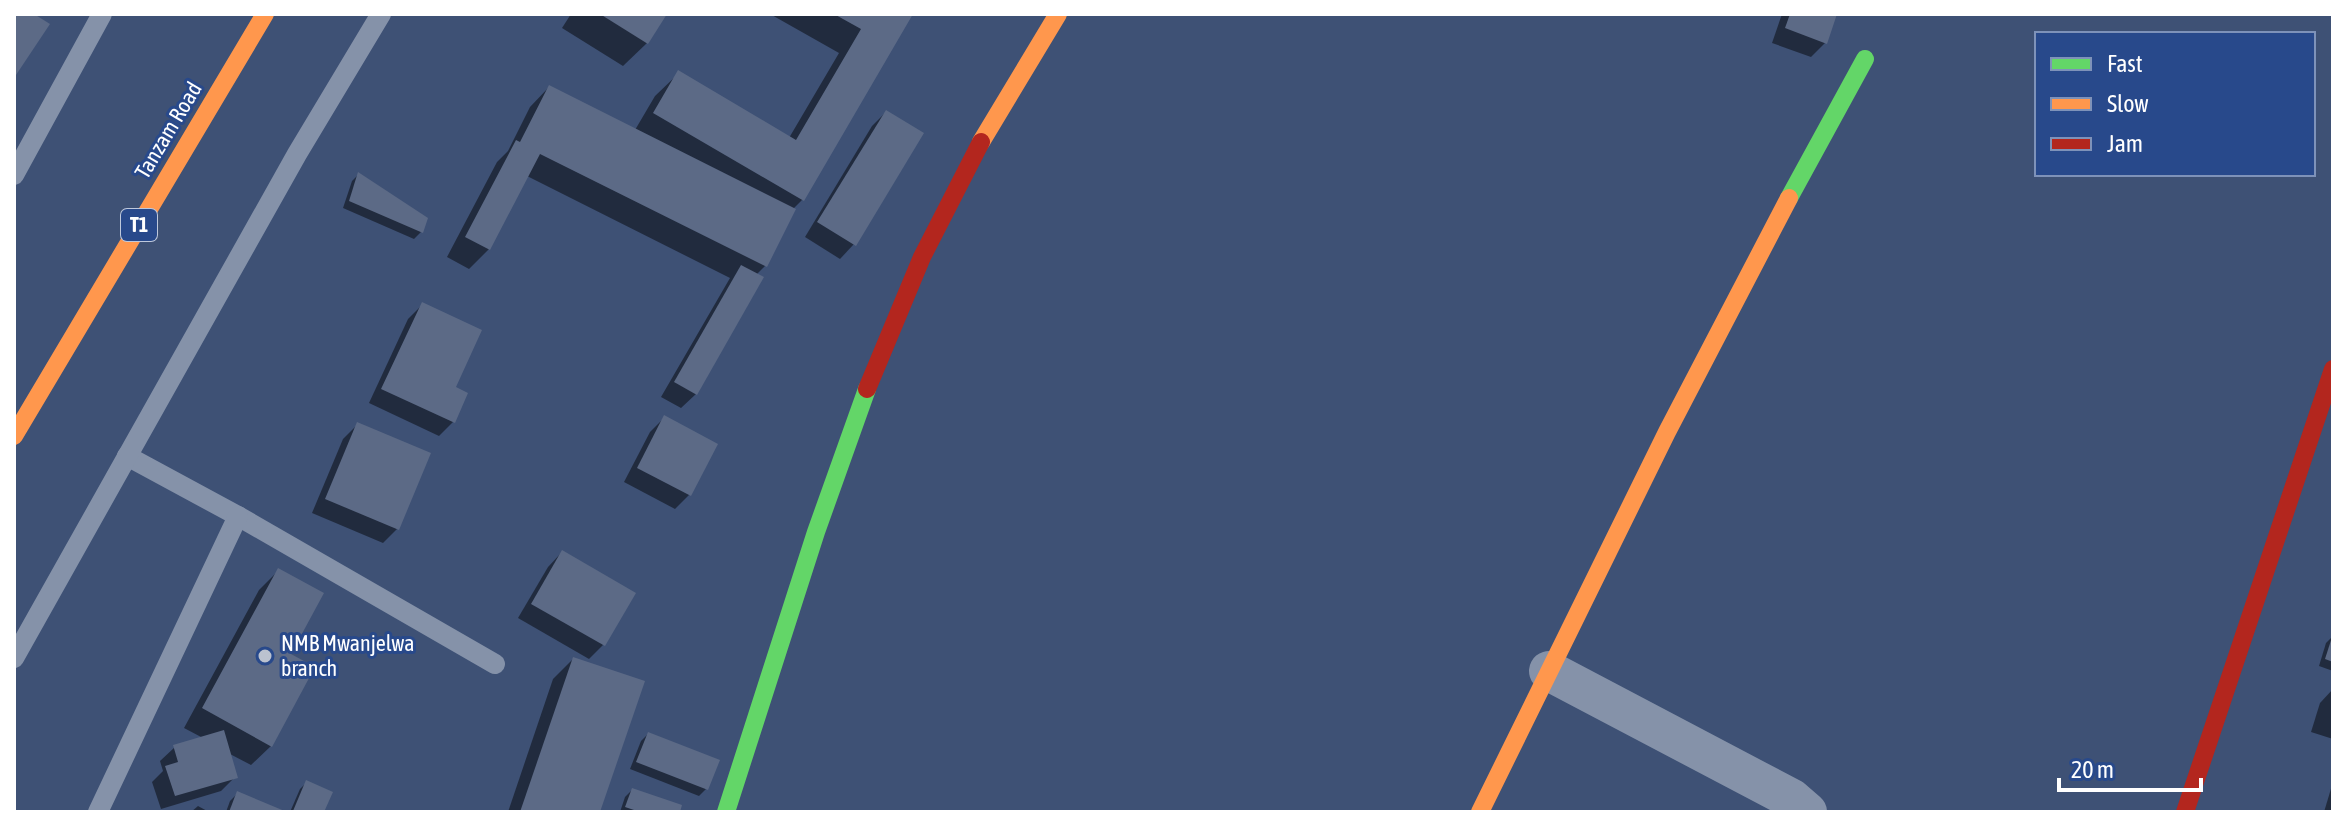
<svg xmlns="http://www.w3.org/2000/svg" width="2347" height="826" font-family="'Asap Condensed',sans-serif">
<style>
.shadow{fill:#0007}
.building{fill:#5c6a86}
.lines{fill:none;stroke-linecap:round;stroke-linejoin:round}
.lane{stroke:#8592a9;stroke-width:20}
.street{stroke:#8592a9;stroke-width:40}
.fast{stroke:#63d668;stroke-width:18}
.slow{stroke:#ff974d;stroke-width:18}
.jam{stroke:#b3261e;stroke-width:18}
.poi-dot{fill:#bbc2cf;stroke:#28498b;stroke-width:3}
.labels{text-anchor:middle;stroke-width:6;stroke-linejoin:round;paint-order:stroke}
.shield{fill:#28498b;stroke:#bec8dc;stroke-width:2}
.shield-label{font-size:20px;font-weight:bold;fill:#fff}
.street-label{font-size:22px;fill:#fff;stroke:#28498b}
.poi-label{font-size:22px;fill:#fff;stroke:#28498b;text-anchor:start}
</style>
<rect width="100%" height="100%" fill="#3e5175"/>
<g class="shadow">
<polygon points="571,14 665,14 647,43 623,66 562,28"/>
<polygon points="770,14 911,14 802,200 793,209 765,266 756,275 761,278 696,394 681,408 661,397 730,278 527,176 489,249 469,269 447,257 497,162 508,151 530,107 549,87 635,130 655,96 679,73 789,138 839,53"/>
<polygon points="1782,14 1835,14 1825,43 1811,57 1772,43"/>
<polygon points="886,112 854,244 840,259 805,237 872,126"/>
<polygon points="359,174 425,219 421,232 414,239 343,208 352,181"/>
<polygon points="422,305 453,388 453,422 439,436 369,403 408,319"/>
<polygon points="664,418 715,445 689,495 675,509 624,482 650,432"/>
<polygon points="357,425 397,529 383,543 312,513 343,439"/>
<polygon points="562,552 603,645 589,659 518,618 548,567"/>
<polygon points="279,570 288,655 271,746 251,765 228,753 235,777 221,791 161,809 152,782 163,771 160,761 175,747 203,738 184,728 259,590"/>
<polygon points="2333,636 2333,671 2319,666 2326,643"/>
<polygon points="573,659 598,812 508,812 553,679"/>
<polygon points="2333,689 2333,739 2311,732 2320,703"/>
<polygon points="648,734 706,789 699,796 630,769 641,741"/>
<polygon points="307,782 330,793 322,812 290,812 300,789"/>
<polygon points="2333,782 2333,812 2324,812"/>
<polygon points="632,790 678,812 620,812 625,797"/>
<polygon points="237,794 282,812 226,812 230,801"/>
<polygon points="198,806 209,812 191,812"/>
</g>
<g class="building">
<polygon points="14,14 34,14 50,24 14,78"/>
<polygon points="600,14 667,14 648,44"/>
<polygon points="834,14 913,14 804,201 653,113 678,70 796,140 861,29"/>
<polygon points="1790,14 1837,14 1827,44 1785,28"/>
<polygon points="549,85 796,209 767,267 540,154 490,250 465,237 516,140 520,142"/>
<polygon points="886,110 924,133 856,246 817,222"/>
<polygon points="358,172 428,218 423,233 349,201"/>
<polygon points="741,265 764,277 697,395 674,382"/>
<polygon points="422,302 482,330 456,387 468,393 455,423 381,389"/>
<polygon points="664,415 718,444 691,496 637,468"/>
<polygon points="357,422 431,453 399,530 325,499"/>
<polygon points="562,550 636,593 605,646 531,604"/>
<polygon points="278,568 324,593 291,654 315,667 272,747 202,708"/>
<polygon points="2333,634 2333,662 2325,659"/>
<polygon points="573,657 645,681 600,812 520,812"/>
<polygon points="224,730 238,778 175,796 165,766 178,762 173,745"/>
<polygon points="648,732 720,760 708,790 636,762"/>
<polygon points="306,780 333,792 324,812 293,811"/>
<polygon points="632,788 682,805 680,812 640,812 625,807"/>
<polygon points="237,791 287,812 229,812"/>
</g>
<g class="lines">
<g class="lane">
<polyline points="14,175 102,14"/>
<polyline points="127,456 238,516 495,664"/>
<polyline points="14,658 297,154 381,14"/>
<polyline points="98,812 238,516"/>
</g>
<polyline class="street" points="1549,671 1792,799 1807,812"/>
<g class="fast">
<polyline points="1789,198 1865,59"/>
<polyline points="726,812 816,532 867,389"/>
</g>
<g class="slow">
<polyline points="981,142 1058,14"/>
<polyline points="14,436 265,14"/>
<polyline points="1480,812 1667,432 1789,198"/>
</g>
<g class="jam">
<polyline points="867,389 922,257 981,142"/>
<polyline points="2185,812 2333,369"/>
</g>
</g>
<circle class="poi-dot" cx="265" cy="656" r="8"/>
<g class="labels">
<rect class="shield" x="121" y="209" width="36" height="32" rx="6"/>
<g class="shield-label">
<text x="139" y="232">T1</text>
</g>
<g class="street-label">
<text transform="translate(168 130) rotate(-59)" y="8">Tanzam Road</text>
</g>
<g class="poi-label">
<text x="281" y="651">NMB Mwanjelwa<tspan x="281" dy="25">branch</tspan></text>
</g>
</g>
<rect width="2347" height="826" fill="none" stroke="#ffffff" stroke-width="32"/>
<rect x="2035" y="32" width="280" height="144" fill="#28498b" stroke="#7e92b9" stroke-width="2"/>
<rect x="2051" y="58" width="40" height="12" fill="#63d668" stroke="#7e92b9" stroke-width="2"/>
<text x="2107" y="72" font-size="24" fill="#ffffff">Fast</text>
<rect x="2051" y="98" width="40" height="12" fill="#ff974d" stroke="#7e92b9" stroke-width="2"/>
<text x="2107" y="112" font-size="24" fill="#ffffff">Slow</text>
<rect x="2051" y="138" width="40" height="12" fill="#b3261e" stroke="#7e92b9" stroke-width="2"/>
<text x="2107" y="152" font-size="24" fill="#ffffff">Jam</text>
<path d="M2059 778v12h142v-12" fill="none" stroke="#ffffff" stroke-width="4"/>
<text x="2071" y="778" font-size="24" fill="#ffffff" stroke="#28498b" stroke-width="6" paint-order="stroke">20 m</text>
</svg>
